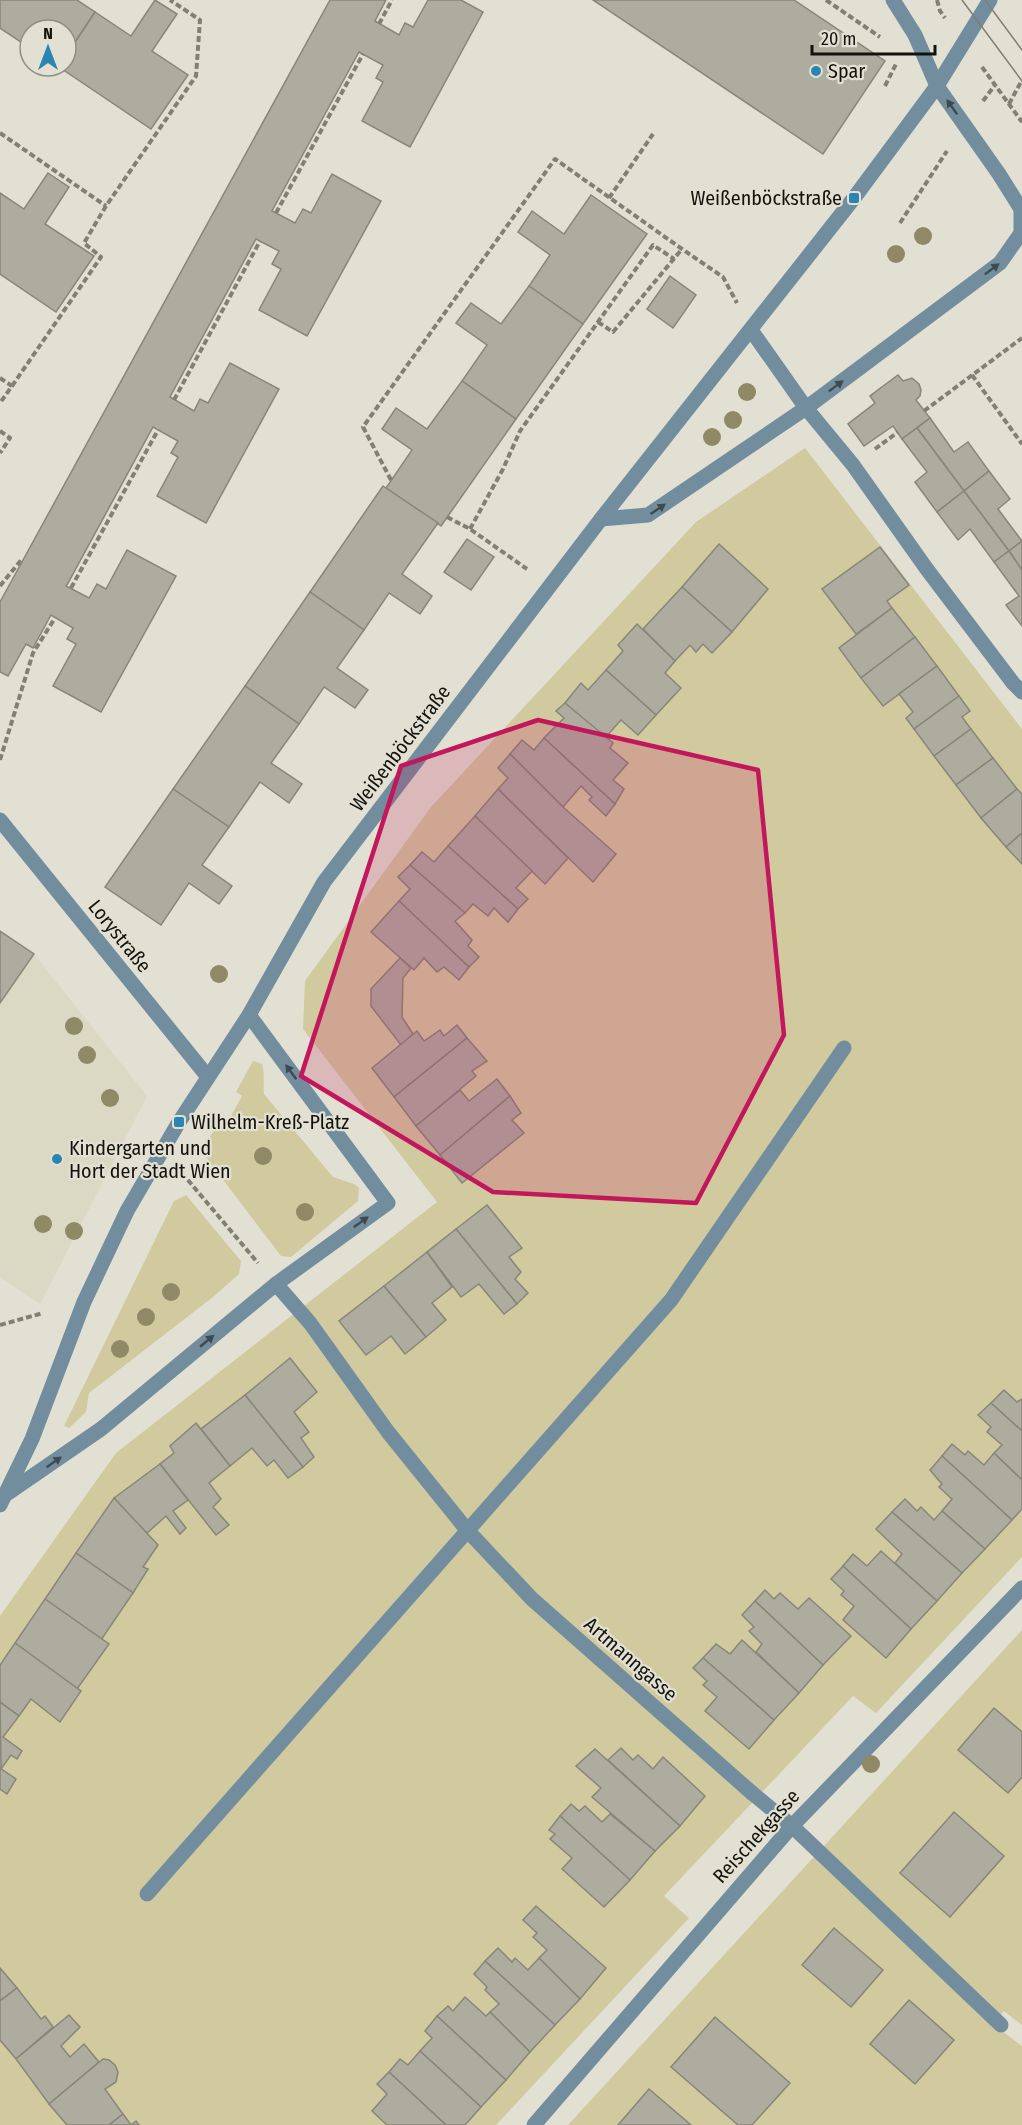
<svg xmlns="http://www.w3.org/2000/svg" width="1022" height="2125" font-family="'Fira Sans Condensed',sans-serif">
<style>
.built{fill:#dbd8c3}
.green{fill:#d1ca9f}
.building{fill:#adac9f;stroke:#888679;stroke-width:1.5}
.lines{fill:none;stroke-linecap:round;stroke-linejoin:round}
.path{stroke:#818077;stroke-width:4;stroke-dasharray:6 3;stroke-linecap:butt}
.service{stroke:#728e9e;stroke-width:15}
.minor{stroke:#728e9e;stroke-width:15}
.tram{stroke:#7f7d74;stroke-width:1.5}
.tree{fill:#8f8966}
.oneway{fill:#3e4a4e}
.marked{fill:#c2185b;fill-opacity:0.2;stroke:#c2185b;stroke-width:4.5;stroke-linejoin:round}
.poi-dot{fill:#2985b2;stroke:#e2e0d3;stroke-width:2}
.labels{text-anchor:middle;stroke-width:4.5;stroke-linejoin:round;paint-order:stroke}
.poi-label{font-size:20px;fill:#13120d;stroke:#e2e0d3;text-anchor:start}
.street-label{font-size:20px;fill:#13120d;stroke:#e2e0d3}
</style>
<rect width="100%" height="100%" fill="#e2e0d3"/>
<polygon class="built" points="0,931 34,954 147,1096 40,1304 0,1277"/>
<g class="green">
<polygon points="805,448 1022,729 1022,1557 876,1713 853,1696 664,1896 689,1918 496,2125 0,2125 0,1616 116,1453 437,1202 303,1029 305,981 431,807 696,522"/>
<path d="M 253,1061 L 262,1064 C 265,1073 263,1085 264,1094 L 333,1177 L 354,1184 L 359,1188 L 358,1201 L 291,1257 L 281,1256 L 205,1156 L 203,1148 L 218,1124 L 225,1127 L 242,1096 L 236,1092 Z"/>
<polygon points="186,1195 241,1261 239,1274 213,1297 89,1393 86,1412 69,1428 64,1426 174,1201"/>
<polygon points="1022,1630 1022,2025 1004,2011 993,2024 1022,2046 1022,2125 568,2125"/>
</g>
<g class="building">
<polygon points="0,0 77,0 95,12 66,56 66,30 30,30 30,48 0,28"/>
<polygon points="155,0 177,14 152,51 188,75 151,129 59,67 66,66 66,56 95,12 131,36"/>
<polygon points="330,0 386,0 375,21 399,35 405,23 413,27 428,0 461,0 483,12 410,147 362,121 383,82 376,78 383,65 359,52 272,211 295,223 303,209 311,213 332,174 381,201 307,336 259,310 281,269 272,264 279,251 256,239 170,397 194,411 200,399 208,403 230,363 279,389 206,523 157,496 178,457 171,453 178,441 153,427 68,583 66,586 89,598 97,584 106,589 127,550 176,576 101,712 53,686 76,644 67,639 73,628 51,615 33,648 26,644 8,676 0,672 0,602"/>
<polygon points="593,0 794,0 885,61 823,154"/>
<polygon points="48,173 69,187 45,224 94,256 56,312 0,274 0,193 24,209"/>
<polygon points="591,195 647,234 583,324 529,286 550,255 518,232 532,211 564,234"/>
<polygon points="670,276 696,295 673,328 647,309"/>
<polygon points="529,286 583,324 516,419 462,381 487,345 456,323 471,303 501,324"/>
<polygon points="898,375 903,381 912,378 919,384 921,390 920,396 916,400 930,418 902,439 893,426 864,446 848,424 875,403 870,396"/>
<polygon points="462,381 516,419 441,526 386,488 412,450 382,429 396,408 427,429"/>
<polygon points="930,418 954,452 968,442 989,471 964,491 917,428"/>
<polygon points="917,428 964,491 937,512 915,482 927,472 902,439"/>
<polygon points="989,471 1010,499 998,509 1022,541 1009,551 964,491"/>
<polygon points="383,486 438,523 402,574 432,596 420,614 389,593 364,630 310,592"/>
<polygon points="964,491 1009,551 994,562 970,529 958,540 937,512"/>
<polygon points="467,539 494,557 471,590 444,572"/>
<polygon points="1022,541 1022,570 1009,551"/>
<polygon points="719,544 768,589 732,632 682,587"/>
<polygon points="880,547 909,585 887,601 892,608 856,634 822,589"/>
<polygon points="1009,551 1022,570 1022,626 1006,605 1019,596 994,562"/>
<polygon points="682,587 732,632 712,653 703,644 696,652 690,645 675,661 643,629"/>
<polygon points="310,592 364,630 337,668 368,690 355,708 324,687 299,724 245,686"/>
<polygon points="892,608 915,637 861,678 839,648"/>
<polygon points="637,624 675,661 665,673 681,688 656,715 606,670 623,651 618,645"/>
<polygon points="915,637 937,666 883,706 861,678"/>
<polygon points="937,666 959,696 914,729 906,718 913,712 899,694"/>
<polygon points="606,670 656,715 638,735 621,720 605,738 565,703 581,683 588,690"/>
<polygon points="245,686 299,724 271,763 302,784 289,803 260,782 229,827 173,789"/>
<polygon points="959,696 970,711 962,717 971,729 934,756 914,729"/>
<polygon points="565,703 613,743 610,748 628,763 613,780 624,789 615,804 544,738 564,718 556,711"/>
<polygon points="971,729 993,758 956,785 934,756"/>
<polygon points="544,738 615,804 606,816 589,800 592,797 581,786 563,807 510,754 522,740 534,750"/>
<polygon points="510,754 563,807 616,854 593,882 498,789 508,778 498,768"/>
<polygon points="993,758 1017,789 981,818 956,785"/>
<polygon points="173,789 229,827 202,865 232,886 219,904 189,883 161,925 105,887"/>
<polygon points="498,789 568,858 545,884 475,816"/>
<polygon points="1017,789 1022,794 1022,833 1006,847 981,818"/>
<polygon points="475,816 532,871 516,888 528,899 518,909 448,846"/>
<polygon points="1022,833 1022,864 1006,847"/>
<polygon points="448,846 518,909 508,922 494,908 488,916 473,904 465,913 410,865 422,852 434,862"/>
<polygon points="410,865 465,913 455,921 472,940 468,946 479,957 469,967 399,901 410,889 398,877"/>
<polygon points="399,901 469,967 459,980 444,967 437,972 424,958 414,970 371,932"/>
<polygon points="0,931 34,954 0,1003"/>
<polygon points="400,958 411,968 403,978 402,1017 413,1034 401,1045 371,1006 371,989"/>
<polygon points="457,1025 467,1038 394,1097 372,1068 417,1031 424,1041 440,1030 444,1036"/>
<polygon points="467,1038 487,1061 472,1071 476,1076 416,1126 394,1097"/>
<polygon points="497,1079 510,1096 440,1155 416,1126 460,1090 469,1101"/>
<polygon points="510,1096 521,1113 512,1120 524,1133 462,1183 440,1155"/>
<polygon points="487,1205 522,1248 509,1257 521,1272 515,1279 528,1293 517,1304 456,1229"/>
<polygon points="456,1229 517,1304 504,1314 479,1284 461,1297 427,1252"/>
<polygon points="427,1252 452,1287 432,1303 446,1320 426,1337 384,1286"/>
<polygon points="384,1286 426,1337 405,1354 391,1336 366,1355 339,1321"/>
<polygon points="290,1358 317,1392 294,1412 309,1432 301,1438 314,1457 303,1467 245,1395"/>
<polygon points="1004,1390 1017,1402 1022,1399 1022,1431 991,1403"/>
<polygon points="245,1395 303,1467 288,1478 274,1460 267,1466 252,1448 230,1466 201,1429"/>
<polygon points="991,1403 1022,1431 1022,1480 994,1453 1002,1445 987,1432 991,1427 978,1415"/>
<polygon points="196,1423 230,1466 209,1483 221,1499 213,1507 229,1525 216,1535 160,1464 174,1453 170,1446"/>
<polygon points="952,1444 965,1455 968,1451 984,1465 994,1453 1022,1480 1022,1509 1012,1520 942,1456"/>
<polygon points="942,1456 1012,1520 985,1549 942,1511 952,1499 939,1487 942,1484 930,1470"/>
<polygon points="160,1464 188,1500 173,1511 186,1528 180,1534 166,1516 146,1534 114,1498"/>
<polygon points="114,1498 158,1545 143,1567 148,1569 133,1593 76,1553"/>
<polygon points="905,1499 917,1511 921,1507 934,1520 942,1511 985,1549 962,1573 892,1512"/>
<polygon points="892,1512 962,1573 937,1601 895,1563 902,1554 876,1529"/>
<polygon points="881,1551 937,1601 911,1629 843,1566 853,1554 867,1566"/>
<polygon points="76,1553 133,1593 101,1640 45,1599"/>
<polygon points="843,1566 911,1629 886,1658 843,1620 854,1606 841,1595 844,1591 831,1579"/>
<polygon points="765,1590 774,1599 780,1593 798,1609 809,1598 851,1636 823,1665 755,1601"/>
<polygon points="45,1599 109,1644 77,1689 15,1643"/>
<polygon points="755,1601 823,1665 799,1693 756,1652 762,1644 749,1631 754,1627 742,1615"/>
<polygon points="742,1640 799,1693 774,1720 703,1658 716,1644 730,1654"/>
<polygon points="15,1643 81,1691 60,1722 31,1699 19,1716 0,1702 0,1665"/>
<polygon points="703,1658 774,1720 749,1749 705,1711 717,1697 703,1685 707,1681 693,1668"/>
<polygon points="0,1702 19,1716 3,1737 22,1751 17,1759 11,1755 1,1769"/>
<polygon points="994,1708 1022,1732 1022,1777 1008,1793 958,1750"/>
<polygon points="621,1748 633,1760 638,1755 653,1769 663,1757 705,1796 680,1826 608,1760"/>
<polygon points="595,1749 680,1826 655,1851 592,1797 601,1788 576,1766"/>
<polygon points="0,1768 16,1779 7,1794 0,1789"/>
<polygon points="571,1804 579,1811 585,1806 602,1822 610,1814 655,1851 630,1880 560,1816"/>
<polygon points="954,1812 1004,1856 950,1917 900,1873"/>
<polygon points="560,1816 630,1880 604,1907 562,1869 572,1858 550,1839 555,1834 549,1830"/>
<polygon points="536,1906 606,1968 580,1999 539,1958 547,1950 533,1937 537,1933 523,1920"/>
<polygon points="834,1928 883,1970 851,2007 802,1965"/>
<polygon points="498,1948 512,1962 515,1958 528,1970 539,1958 580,1999 555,2025 485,1961"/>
<polygon points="485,1961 555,2025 530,2052 490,2012 499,2004 485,1990 487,1987 474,1974"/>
<polygon points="0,1968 17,1988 0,2001"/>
<polygon points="17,1988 41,2019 45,2016 53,2027 16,2059 0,2040 0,2001"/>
<polygon points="465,1997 486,2016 490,2012 530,2052 506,2080 437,2016 448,2006 453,2011"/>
<polygon points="909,2000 954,2040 915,2084 870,2044"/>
<polygon points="69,2015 80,2027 61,2046 70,2057 84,2044 99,2062 49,2104 16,2059"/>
<polygon points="437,2016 506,2080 481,2107 420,2051 432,2038 425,2031"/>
<polygon points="715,2017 790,2083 752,2125 738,2125 671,2067"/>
<polygon points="420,2051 481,2107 465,2125 446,2125 389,2072 400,2059 408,2065"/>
<polygon points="103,2059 109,2060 115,2065 118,2072 116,2082 105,2089 123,2114 109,2125 67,2125 49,2104"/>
<polygon points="389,2072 446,2125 387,2125 372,2111 387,2094 377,2084"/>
<polygon points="649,2089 691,2125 618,2125"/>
<polygon points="123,2114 131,2125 136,2121 139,2125 109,2125"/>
</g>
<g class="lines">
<g class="path">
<polyline points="826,0 880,37"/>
<polyline points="937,0 940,11 945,18"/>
<polyline points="379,24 392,0"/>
<polyline points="982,67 1022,122"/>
<polyline points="885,86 896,64"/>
<polyline points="983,101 995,85"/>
<polyline points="1009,104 1022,80"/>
<polyline points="0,133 106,206"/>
<polyline points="609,198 653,134"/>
<polyline points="276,213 363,54"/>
<polyline points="900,223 947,151"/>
<polyline points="598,322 613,332 682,249"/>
<polyline points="972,375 1022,444"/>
<polyline points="0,378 12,386 0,403"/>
<polyline points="12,386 101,257 84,243 106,206 196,76 200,20 170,0"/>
<polyline points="174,400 260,241"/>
<polyline points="924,411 1022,338"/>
<polyline points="0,431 10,438 0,453"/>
<polyline points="875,449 898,432"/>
<polyline points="391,480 363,427 555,159 682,249 723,277 737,303"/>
<polyline points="447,517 470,529 527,569"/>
<polyline points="470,529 503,469 520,431 653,245 674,259"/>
<polyline points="0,586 22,559 23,559"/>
<polyline points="71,588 158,430"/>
<polyline points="0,760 33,653 55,618"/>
<polyline points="182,1173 258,1263"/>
<polyline points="0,1325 43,1313"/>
</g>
<g class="service">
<polyline points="806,408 853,465 926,568 1013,683 1022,692"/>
<polyline points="276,1284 310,1323 388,1432 467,1530 532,1599 752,1793"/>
<polyline points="147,1894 671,1300 844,1048"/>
</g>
<g class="minor">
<polyline points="751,330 806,408"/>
<polyline points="601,519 648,515 806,408 1000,263 1021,233 1021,209 999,174 937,86 915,35 893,0"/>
<polyline points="0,820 208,1077"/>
<polyline points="8,1493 101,1429 276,1284 388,1203 249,1015"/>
<polyline points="0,1505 32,1439 84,1302 127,1211 179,1122 249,1015 324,882 601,519 854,198 937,86 990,0"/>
<polyline points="752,1793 792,1826 1001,2025"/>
<polyline points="534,2125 792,1826 1022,1588"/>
</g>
<g class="tram">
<polyline points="962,0 1022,81"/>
<polyline points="985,0 1022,50"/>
</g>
</g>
<g class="tree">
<circle cx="923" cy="236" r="9"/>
<circle cx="896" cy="254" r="9"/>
<circle cx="747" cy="392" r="9"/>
<circle cx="733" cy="420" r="9"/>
<circle cx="712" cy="437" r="9"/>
<circle cx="219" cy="974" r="9"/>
<circle cx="74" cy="1026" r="9"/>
<circle cx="87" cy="1055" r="9"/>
<circle cx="110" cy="1098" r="9"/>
<circle cx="263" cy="1156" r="9"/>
<circle cx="305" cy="1212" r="9"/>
<circle cx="43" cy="1224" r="9"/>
<circle cx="74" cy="1231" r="9"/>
<circle cx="171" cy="1292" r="9"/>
<circle cx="146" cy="1317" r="9"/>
<circle cx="120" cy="1349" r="9"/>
<circle cx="871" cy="1764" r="9"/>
</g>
<defs><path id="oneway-solid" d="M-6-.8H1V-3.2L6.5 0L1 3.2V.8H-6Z" transform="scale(1.5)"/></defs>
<g class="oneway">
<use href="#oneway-solid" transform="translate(952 107) rotate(-125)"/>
<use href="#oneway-solid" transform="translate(992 269) rotate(-37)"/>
<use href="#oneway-solid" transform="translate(836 386) rotate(-37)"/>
<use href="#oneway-solid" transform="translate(658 509) rotate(-34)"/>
<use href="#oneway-solid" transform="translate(291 1072) rotate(-126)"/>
<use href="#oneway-solid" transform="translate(361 1222) rotate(-36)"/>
<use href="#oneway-solid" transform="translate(207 1341) rotate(-40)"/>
<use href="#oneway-solid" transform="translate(54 1462) rotate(-35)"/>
</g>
<path class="marked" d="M 538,720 L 758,770 L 784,1035 L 696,1203 L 493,1192 L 301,1076 L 401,766 Z"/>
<g class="poi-dot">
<circle cx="816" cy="71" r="6"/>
<rect x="848" y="192" width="12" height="12" rx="3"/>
<rect x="173" y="1116" width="12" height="12" rx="3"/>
<circle cx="57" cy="1159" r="6"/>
</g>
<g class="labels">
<g class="poi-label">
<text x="828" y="78">Spar</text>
<text x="842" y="205" text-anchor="end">Weißenböckstraße</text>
<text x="191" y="1129">Wilhelm-Kreß-Platz</text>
<text x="69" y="1155">Kindergarten und<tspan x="69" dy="23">Hort der Stadt Wien</tspan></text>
</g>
<g class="street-label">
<text transform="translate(400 748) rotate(-53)" y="7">Weißenböckstraße</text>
<text transform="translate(120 936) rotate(51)" y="7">Lorystraße</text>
<text transform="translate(631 1659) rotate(41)" y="7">Artmanngasse</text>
<text transform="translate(756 1836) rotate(-48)" y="7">Reischekgasse</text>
</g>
</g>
<g transform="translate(48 48)"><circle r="28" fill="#e2e0d3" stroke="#8f8e84" stroke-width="1.5"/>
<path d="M0-4.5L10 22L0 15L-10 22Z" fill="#2985b2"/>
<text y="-9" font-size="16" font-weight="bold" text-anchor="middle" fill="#13120d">N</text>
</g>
<path d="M812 45v9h123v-9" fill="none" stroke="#13120d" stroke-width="3"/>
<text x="821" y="45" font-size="18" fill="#13120d" stroke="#e2e0d3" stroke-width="4.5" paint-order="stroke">20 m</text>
</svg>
